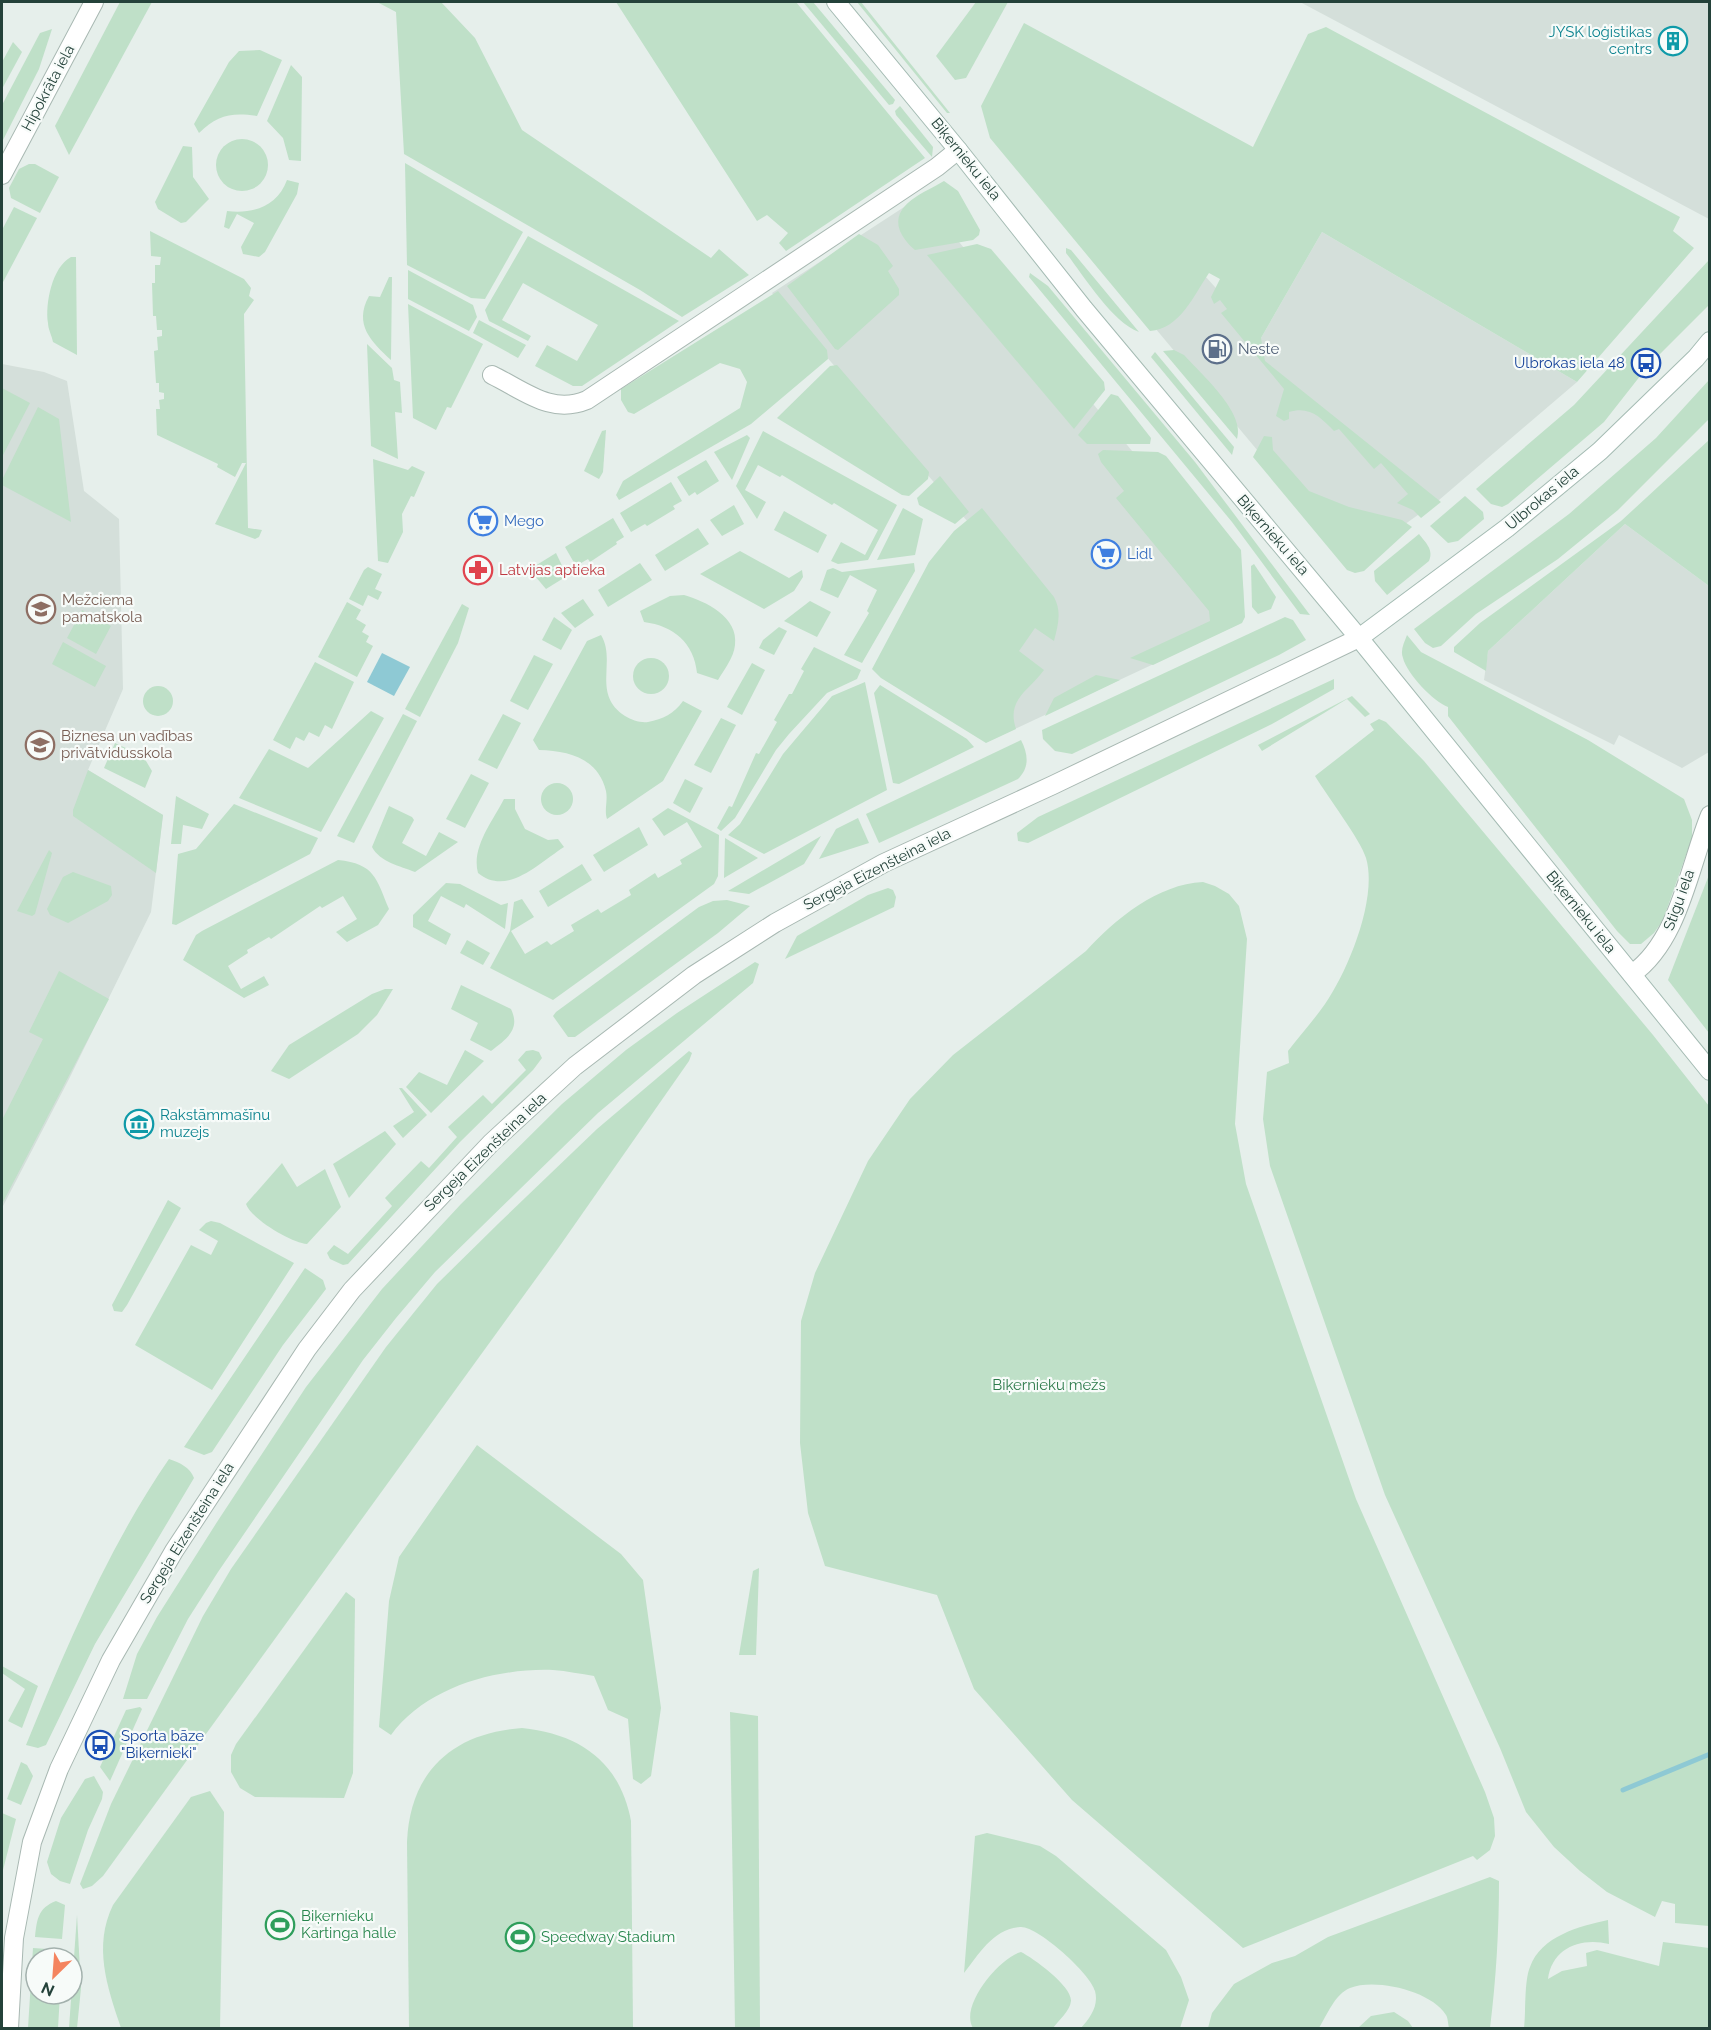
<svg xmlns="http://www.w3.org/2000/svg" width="1711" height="2030" font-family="Raleway,sans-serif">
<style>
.built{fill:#d4dfda}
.green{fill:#bfe0c8}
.water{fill:#8ec9d4}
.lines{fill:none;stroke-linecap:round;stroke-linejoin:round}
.stream{stroke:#8ec9d4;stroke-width:5}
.minor-casing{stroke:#a8b8b2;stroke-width:20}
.tertiary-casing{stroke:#a8b8b2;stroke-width:20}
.secondary-casing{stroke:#a4bbb3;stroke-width:20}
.minor{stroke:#fff;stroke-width:18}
.tertiary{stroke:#fff;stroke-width:18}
.secondary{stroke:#fff;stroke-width:18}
.labels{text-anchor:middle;stroke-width:4.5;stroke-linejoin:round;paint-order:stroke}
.culture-label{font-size:15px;fill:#0d838f;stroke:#f7fbf9;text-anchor:end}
.street-label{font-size:15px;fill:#24423a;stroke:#f7fbf9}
.service-label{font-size:15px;fill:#4e5e75;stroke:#f7fbf9;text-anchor:start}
.transit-label{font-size:15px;fill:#164399;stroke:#f7fbf9;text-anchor:end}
.shop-label{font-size:15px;fill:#366cbe;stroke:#f7fbf9;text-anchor:start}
.health-label{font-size:15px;fill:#be3a42;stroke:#f7fbf9;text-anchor:start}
.education-label{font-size:15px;fill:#785e54;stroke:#f7fbf9;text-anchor:start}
.park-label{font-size:15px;fill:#2d7a4b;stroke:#f7fbf9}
.leisure-label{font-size:15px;fill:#27864d;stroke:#f7fbf9;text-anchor:start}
</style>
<rect width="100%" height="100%" fill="#e6efeb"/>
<g class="built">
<polygon points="1300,2 1709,2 1709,219"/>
<polygon points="921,196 1243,585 1244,615 1239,624 987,742 966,720 1039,605 772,293"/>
<polygon points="1322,232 1577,382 1439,500 1401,527 1304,506 1150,322 1196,266 1261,338"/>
<polygon points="2,364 44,372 67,381 84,491 119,519 123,689 88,770 163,815 151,912 69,1079 2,1208"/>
<polygon points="1625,524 1709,586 1709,752 1682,768 1619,735 1614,745 1484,680 1488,651"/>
</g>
<g class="green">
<polygon points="120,2 152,2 69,155 55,126"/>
<polygon points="377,2 441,2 475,38 522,130 711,258 719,249 749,275 682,317 640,290 404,154 396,12"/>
<polygon points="616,2 796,2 925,158 786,251 779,243 788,233 767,215 757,221"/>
<polygon points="803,2 813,2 895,100 893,104 889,105"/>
<polygon points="857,2 861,2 950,113 947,113"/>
<polygon points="976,2 1008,2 966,78 955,80 936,56"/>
<path d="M 1024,23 L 1253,147 L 1308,34 L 1326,27 L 1680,217 L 1673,231 L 1694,248 L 1577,382 L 1322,232 L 1261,338 L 1265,361 L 1441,502 L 1421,518 L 1413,510 L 1397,503 L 1408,494 L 1381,463 L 1374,469 L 1339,429 L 1334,431 C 1320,417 1310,406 1289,412 L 1289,419 L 1284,421 L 1276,416 L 1284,389 L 1221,313 L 1227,309 L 1220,300 L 1214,304 L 1211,297 L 1220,279 L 1209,273 C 1194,295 1180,329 1150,331 L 990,138 L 981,106 Z"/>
<polygon points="52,29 39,69 2,142 2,105 40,33"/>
<polygon points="13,42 22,52 2,89 2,62"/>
<path d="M 260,50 L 282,60 L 257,116 C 232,112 217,115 199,133 L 194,124 L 229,62 L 239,51 Z"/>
<polygon points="291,65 302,77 301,161 289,160 283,138 267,121"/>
<polygon points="900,106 933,147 932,157 896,115 895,111"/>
<circle cx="242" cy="165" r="26"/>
<polygon points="183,146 192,147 193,177 209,199 186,222 181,223 158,209 155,202"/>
<polygon points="405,163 523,232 485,299 471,298 407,265"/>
<polygon points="29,164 35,164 59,177 40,213 11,198 9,188 19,169"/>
<path d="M 287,180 L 299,183 L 297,194 L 265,252 L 259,257 L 243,254 L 241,247 L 254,223 L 237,214 L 229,229 L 224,227 L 227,211 C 253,214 277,207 287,180 Z"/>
<path d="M 944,181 L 958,191 L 980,230 L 979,235 L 973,240 L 915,250 C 909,245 903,238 900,231 C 890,204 926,192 944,181 Z"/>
<polygon points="14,207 37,218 2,284 2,230"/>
<polygon points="150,231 244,279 251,288 249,296 254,300 244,314 248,528 262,530 259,537 255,539 215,524 246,463 242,463 235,477 217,467 218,464 157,435 156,409 160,409 159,400 164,399 164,393 159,392 159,383 156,383 154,351 158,350 157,337 162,336 162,330 157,330 156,316 153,316 152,283 155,283 155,265 160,265 161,257 151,256"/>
<polygon points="859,234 878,245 893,266 888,271 899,289 899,295 838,350 835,349 787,286"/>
<polygon points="528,236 679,321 582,386 573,386 535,366 547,345 577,361 598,325 523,283 502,320 531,336 528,341 489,321 485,310"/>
<polygon points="977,244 991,249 1104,382 1105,390 1074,429 927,255"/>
<path d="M 1066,248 L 1071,250 L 1139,332 C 1112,322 1084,276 1066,253 Z"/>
<path d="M 71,257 L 76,257 L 77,355 L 53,342 C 52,336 48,329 48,323 C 45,304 52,267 71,257 Z"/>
<polygon points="1709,260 1709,305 1648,366 1604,422 1508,504 1502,507 1491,504 1476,489 1574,405"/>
<polygon points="408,270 473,305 477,317 469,331 408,299"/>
<polygon points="1030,273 1048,286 1195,462 1310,615 1300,614 1232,522 1029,277"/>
<path d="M 389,277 L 392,277 L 391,360 C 372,342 353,325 369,296 L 380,297 Z"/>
<polygon points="778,291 827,350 828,359 751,424 619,500 616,495 623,481 740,408 747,382 740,369 720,363 634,414 628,412 621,400 621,389"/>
<polygon points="408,304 483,344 451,408 447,407 436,430 413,418"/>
<polygon points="479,320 526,345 518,358 473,333"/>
<polygon points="367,344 392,368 394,380 400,382 402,413 395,412 398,459 371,446"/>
<path d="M 1174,350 L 1184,355 C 1201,374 1246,413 1237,439 L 1163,351 Z"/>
<polygon points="1155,352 1234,447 1232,455 1151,357"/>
<polygon points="837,365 929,472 928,479 909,496 902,495 777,418 830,366"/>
<polygon points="1709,380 1709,419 1618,510 1558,559 1476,614 1441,646 1433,648 1425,643 1414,629 1569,514 1656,438"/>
<polygon points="2,388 30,403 2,457"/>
<polygon points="1111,394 1118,396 1151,438 1150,444 1087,444 1078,435"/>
<polygon points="38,407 59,419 71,522 2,485 2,480"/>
<polygon points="606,430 603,472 599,479 584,471 602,431"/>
<polygon points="763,431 897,505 868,560 838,564 831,561 841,542 865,555 878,530 834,503 832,505 782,475 780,477 758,465 745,490 766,502 757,519 736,486"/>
<polygon points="747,435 750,438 732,480 714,452"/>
<polygon points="1264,436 1272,437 1273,450 1309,491 1349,507 1402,520 1412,527 1364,571 1355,573 1347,570 1253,457"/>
<polygon points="1709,440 1709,586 1625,524 1488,651 1486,671 1454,652 1454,647 1480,623 1621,521"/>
<polygon points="1103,450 1158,452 1166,456 1241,550 1245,617 1242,623 1153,665 1130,658 1210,621 1209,611 1116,498 1124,491 1101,462 1098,454"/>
<polygon points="373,459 408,470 412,466 425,472 414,497 411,496 402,514 403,532 388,563 378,561"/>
<polygon points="706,460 719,481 697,495 695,492 689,496 677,477"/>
<polygon points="940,476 969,512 955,524 919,505 917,498"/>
<polygon points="671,482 682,501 673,506 675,509 647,526 645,524 631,532 620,513"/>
<polygon points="1465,496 1483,512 1484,519 1458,541 1448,543 1430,526"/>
<polygon points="734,505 744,524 722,536 710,520"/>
<polygon points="903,508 923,519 915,555 877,560"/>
<path d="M 982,508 L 1054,597 C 1062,612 1058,625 1054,641 L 1035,628 L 1019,651 L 1044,670 C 1029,691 1006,699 1016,729 L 986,743 L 881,678 L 872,669 L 929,562 L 954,531 Z"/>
<polygon points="784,511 827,535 818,553 774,530"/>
<polygon points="613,518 624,537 616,542 617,544 590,562 588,559 576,566 565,547"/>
<polygon points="698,528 709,544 665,571 655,555"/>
<path d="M 1419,534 C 1426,543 1434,550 1429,561 L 1387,595 L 1375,581 L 1374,571 Z"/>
<polygon points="740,551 789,578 802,570 803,577 794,591 764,609 700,574"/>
<polygon points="556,553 567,576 546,589 535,576 535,566"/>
<polygon points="640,563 652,580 608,607 598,590"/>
<polygon points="914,563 915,571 862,663 844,655 869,613 867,611 877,590 850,575 838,598 820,590 827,570 833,568 842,572"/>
<polygon points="1254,564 1276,597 1271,609 1258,614 1252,607 1251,566"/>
<polygon points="368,567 382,574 375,589 382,592 378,600 368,595 363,606 349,599 364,570"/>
<path d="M 684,595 C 705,601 739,617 735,645 C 734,657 724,670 718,680 L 697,673 C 694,643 674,626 644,622 L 640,611 L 670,596 Z"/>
<polygon points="583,599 594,615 575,628 561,613"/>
<polygon points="810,601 831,612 817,637 784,621"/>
<polygon points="347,602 361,610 356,619 366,625 362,632 369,636 366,642 373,646 357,677 318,657"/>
<polygon points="462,604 469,608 458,643 420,717 405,709"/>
<polygon points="82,610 111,626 96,654 67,638"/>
<polygon points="554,617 572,630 561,650 542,640"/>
<polygon points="1285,617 1293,620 1306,640 1279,655 1072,754 1055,751 1043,739 1042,730"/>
<polygon points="779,627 787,631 774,655 759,648 763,640"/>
<path d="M 601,635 C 617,661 591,694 625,716 C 632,720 640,723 648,722 C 663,719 674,714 683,701 L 702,711 L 663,781 L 607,819 C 604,810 608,801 606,791 C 598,758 569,751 539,750 L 533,740 L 587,641 Z"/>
<path d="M 1407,635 L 1421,652 L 1588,740 L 1684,799 L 1692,820 L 1692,838 L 1663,920 L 1654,933 L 1641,944 L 1630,944 L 1617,931 L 1448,716 L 1448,707 C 1434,702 1407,674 1403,658 C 1400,650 1404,643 1407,635 Z"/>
<polygon points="63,642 106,666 95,687 52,664"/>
<polygon points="814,647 861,670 857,679 827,693 789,734 776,750 735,818 721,831 717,828 729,806 732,807 756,753 759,754 777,722 774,720 789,694 792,694 804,671 801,669"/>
<polygon points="534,655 553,664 528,710 510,701"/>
<circle cx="651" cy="676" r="18"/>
<polygon points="315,662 354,682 332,729 325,725 319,737 309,732 304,741 296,737 290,749 273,740"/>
<polygon points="752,663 765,670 742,715 727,707"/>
<polygon points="1096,675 1120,680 1045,716 1054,698"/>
<polygon points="1334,679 1334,689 1272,724 1028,843 1018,841 1017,833 1038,817"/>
<polygon points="865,682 887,790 764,854 728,835 740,824 783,754 832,696"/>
<polygon points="880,685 967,739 974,747 899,784 893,783 874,693"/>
<circle cx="158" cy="701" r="15"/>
<polygon points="1352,696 1370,714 1365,717 1347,699 1262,751 1258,745"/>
<polygon points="371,711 384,718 321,832 239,798 269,749 308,768"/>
<polygon points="403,714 417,721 354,843 337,836"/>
<polygon points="503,714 521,723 497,769 478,760"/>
<polygon points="721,718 736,725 711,773 694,765"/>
<path d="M 1379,719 L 1386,722 L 1424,761 L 1653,1035 L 1709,1106 L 1709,1926 L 1675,1923 L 1675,1904 L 1662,1901 L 1655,1917 L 1607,1892 L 1580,1871 L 1554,1847 L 1526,1812 L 1500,1748 L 1385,1495 L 1270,1166 L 1263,1119 L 1267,1072 L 1289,1063 L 1288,1051 C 1300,1035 1314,1020 1325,1004 C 1348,971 1378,898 1366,858 C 1360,839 1327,796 1315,776 L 1374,730 L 1370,724 Z"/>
<path d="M 1021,740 C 1028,754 1030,767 1018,779 L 879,843 L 866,814 Z"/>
<polygon points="115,743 143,756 152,771 145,788 104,768"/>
<polygon points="88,770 163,815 156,873 73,816 73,810"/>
<polygon points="471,774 489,783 465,828 446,819"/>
<polygon points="685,779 703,788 690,813 673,803"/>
<circle cx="557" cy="799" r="16"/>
<polygon points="176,796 209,814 202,829 183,825 181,844 171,844"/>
<path d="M 504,799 L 515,799 L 515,809 L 525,829 L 548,840 L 558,839 L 564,847 C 539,863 507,897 478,873 C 471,847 493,821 504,799 Z"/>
<polygon points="234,804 318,838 310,854 176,925 172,924 178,854 196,849"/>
<path d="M 389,806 L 412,817 L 414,820 L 402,843 L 426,856 L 439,832 L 458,842 L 415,872 C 400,866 380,862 372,847 Z"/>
<polygon points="668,808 719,835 718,876 714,884 553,1000 490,968 510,931 514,902 522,899 534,917 511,931 525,954 547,941 551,945 574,931 571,925 598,909 601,913 631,895 629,890 655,873 658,878 682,864 680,860 702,847 687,822 664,836 652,819"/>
<polygon points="858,818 869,843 819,859 836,829"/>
<polygon points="639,827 648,845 604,872 593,855"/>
<polygon points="821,836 804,864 749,894 728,891"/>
<polygon points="725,838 758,858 724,878"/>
<polygon points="49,850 52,853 35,914 32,916 17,911"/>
<path d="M 338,860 C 375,864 376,878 389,909 L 378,925 L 347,942 L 336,932 L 357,919 L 343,896 L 322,908 L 320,906 L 271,939 L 269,937 L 247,950 L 248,953 L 228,966 L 241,989 L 264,976 L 269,985 L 244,998 L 183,960 L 196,935 L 202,931 Z"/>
<polygon points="582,864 592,880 548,907 539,891"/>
<polygon points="73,872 111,886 112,895 108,901 68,923 50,915 47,909 63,877"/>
<polygon points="1709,875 1709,1033 1668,980"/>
<path d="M 1203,882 L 1215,886 L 1229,894 L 1239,906 L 1247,939 L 1235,1124 L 1246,1184 L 1356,1499 L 1485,1792 L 1494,1818 L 1495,1836 L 1490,1850 L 1477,1860 L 1473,1856 L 1243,1948 L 1072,1800 L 974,1689 L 937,1595 L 825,1566 L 808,1513 L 800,1443 L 801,1321 L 815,1273 L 868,1161 L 910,1099 L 953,1055 L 1086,951 C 1115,919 1158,884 1203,882 Z"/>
<polygon points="446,883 460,884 501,905 508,903 505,929 466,904 464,908 441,896 428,921 451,934 446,945 413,927 413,915"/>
<polygon points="888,888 893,890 896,897 894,907 785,959 797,936 868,895"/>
<polygon points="727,900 750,906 718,933 575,1037 568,1037 553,1016 556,1012 699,907 713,901"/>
<polygon points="467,940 490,953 483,965 460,953"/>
<polygon points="755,962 759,964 753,983 598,1113 435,1272 396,1318 363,1360 218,1572 188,1619 147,1699 123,1699 137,1654 157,1617 217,1522 306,1387 382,1289 461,1204 562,1104 626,1050 677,1013"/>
<polygon points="59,971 109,999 2,1204 2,1120 43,1039 29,1032"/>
<path d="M 461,985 L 511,1009 C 521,1030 506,1039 491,1051 L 470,1040 L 478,1023 L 451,1009 Z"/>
<polygon points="385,989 393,989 377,1015 358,1034 289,1079 271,1071 289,1045 372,994"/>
<polygon points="465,1050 484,1061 431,1113 406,1087 419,1072 447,1085"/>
<polygon points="533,1050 539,1052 542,1058 533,1070 460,1142 348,1264 343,1265 330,1259 327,1253 334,1245 348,1254 392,1206 385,1198 421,1161 429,1168 457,1137 448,1127 483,1095 492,1104 526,1070 518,1060 526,1051"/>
<polygon points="689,1051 692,1053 689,1061 559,1247 103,1876 92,1886 83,1889 80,1884 111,1804 203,1616 231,1569 386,1347 437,1284 500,1222 597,1129"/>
<polygon points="399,1088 402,1088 427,1115 403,1138 393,1126 414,1112"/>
<polygon points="385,1131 396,1144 349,1198 333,1164"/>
<path d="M 282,1163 L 297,1187 L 325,1169 L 341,1207 L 307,1244 C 292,1243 251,1219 246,1204 Z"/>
<polygon points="168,1200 181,1208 127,1305 122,1312 114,1311 112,1305"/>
<polygon points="211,1221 220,1223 294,1263 212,1390 135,1345 191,1245 211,1255 218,1241 199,1230 206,1223"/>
<polygon points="305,1268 323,1280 326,1289 283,1345 212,1452 204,1455 184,1447"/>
<path d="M 477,1445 L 621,1554 L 643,1580 L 661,1708 L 651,1776 L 641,1784 L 633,1779 L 628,1719 L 608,1710 L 594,1676 C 581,1674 567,1671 553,1670 C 496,1668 426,1687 391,1735 L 379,1727 L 389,1601 L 399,1557 Z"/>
<path d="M 169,1459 C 180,1463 190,1467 194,1478 L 95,1644 L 46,1745 L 38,1748 L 26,1745 C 66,1648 109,1546 169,1459 Z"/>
<polygon points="759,1568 756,1655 739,1655 753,1571"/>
<polygon points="346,1592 355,1599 353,1773 344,1798 255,1797 240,1788 231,1772 231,1755 236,1744"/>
<polygon points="2,1666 38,1686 22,1728 8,1721 25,1689 2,1673"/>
<polygon points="140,1707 142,1709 110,1781 100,1767 126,1710"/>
<polygon points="730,1712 758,1716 760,2028 735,2028"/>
<path d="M 522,1728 C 580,1734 620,1762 631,1821 L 633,2028 L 409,2028 L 407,1842 C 410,1771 453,1733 522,1728 Z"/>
<polygon points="21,1762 27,1765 33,1776 21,1805 7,1799"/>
<polygon points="94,1776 103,1792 102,1799 88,1830 70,1884 60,1881 51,1874 47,1862 61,1818 85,1779"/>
<path d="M 210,1791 L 224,1812 L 220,2028 L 121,2028 C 107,1987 93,1946 113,1905 L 191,1797 Z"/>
<polygon points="2,1813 16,1819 2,1874"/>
<path d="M 987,1833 L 1040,1846 L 1056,1856 L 1166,1950 L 1181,1977 L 1189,2000 L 1180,2028 L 1081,2028 C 1090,2018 1099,2006 1095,1991 C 1091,1974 1037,1925 1020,1927 C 993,1929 979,1954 964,1973 L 975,1836 Z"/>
<path d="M 1490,1877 L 1499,1881 C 1499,1931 1496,1979 1490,2028 L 1449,2028 C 1448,2024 1448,2018 1446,2015 C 1431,1991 1376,1978 1350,1988 C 1335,1994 1327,2015 1319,2028 L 1208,2028 L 1212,2013 L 1234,1984 L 1272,1963 L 1295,1956 L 1328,1937 Z"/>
<path d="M 56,1901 L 65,1905 L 62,1939 L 35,1937 C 37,1919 38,1908 56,1901 Z"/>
<polygon points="77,1915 81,1988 77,2028 69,2028"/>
<path d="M 1608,1920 L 1609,1944 C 1581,1937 1552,1948 1548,1979 L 1562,1971 L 1587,1966 L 1586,1953 L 1597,1950 L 1659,1966 L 1663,1942 L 1709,1948 L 1709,2028 L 1524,2028 C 1526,2012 1524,1981 1530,1967 C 1541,1936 1580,1926 1608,1920 Z"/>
<polygon points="33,1948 61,1950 61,1958 36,1958 36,1994 60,1994 58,2028 28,2028"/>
<path d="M 1021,1952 C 1033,1958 1072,1986 1071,2001 C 1070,2011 1059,2020 1053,2028 L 973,2028 C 959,2006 1000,1957 1021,1952 Z"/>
<polygon points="1394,2012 1408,2021 1413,2028 1358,2028 1371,2016"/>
</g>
<polygon class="water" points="382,653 410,667 394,696 367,682"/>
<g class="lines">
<polyline class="stream" points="1623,1790 1710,1754"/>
<g class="minor-casing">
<g id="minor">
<path d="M 492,375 C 525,391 551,415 587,400 L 937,167 L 958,150"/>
<path d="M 1632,974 C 1679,941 1689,867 1710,815"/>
</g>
</g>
<g class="tertiary-casing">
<g id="tertiary">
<polyline points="2,175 94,2"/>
<polyline points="9,2028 14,1938 32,1842 59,1769 111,1660 174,1551 307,1349 352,1290 491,1143 575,1066 694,975 775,923 884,863 1053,785 1359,638"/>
</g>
</g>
<g class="secondary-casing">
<g id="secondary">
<polyline points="836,2 958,150 1084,309 1359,638 1710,1071"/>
<polyline points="1359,638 1507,528 1600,451 1696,358 1710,341"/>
</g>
</g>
<use href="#minor" class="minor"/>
<use href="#tertiary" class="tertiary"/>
<use href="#secondary" class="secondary"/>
</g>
<defs>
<g id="building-ring" transform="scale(1.5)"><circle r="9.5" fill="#f7fbf9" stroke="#0f9aa8" stroke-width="1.5"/><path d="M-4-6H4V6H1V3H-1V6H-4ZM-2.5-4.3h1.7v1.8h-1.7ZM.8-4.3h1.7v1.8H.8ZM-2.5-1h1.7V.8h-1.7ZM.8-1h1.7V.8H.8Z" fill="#0f9aa8"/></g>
<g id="fuel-ring" transform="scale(1.5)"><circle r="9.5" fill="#f7fbf9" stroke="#5c6f8a" stroke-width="1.5"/><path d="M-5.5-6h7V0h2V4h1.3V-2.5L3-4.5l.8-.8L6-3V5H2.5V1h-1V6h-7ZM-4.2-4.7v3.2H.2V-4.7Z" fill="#5c6f8a"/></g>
<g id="bus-ring" transform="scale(1.5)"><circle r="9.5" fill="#f7fbf9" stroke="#1a4fb4" stroke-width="1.5"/><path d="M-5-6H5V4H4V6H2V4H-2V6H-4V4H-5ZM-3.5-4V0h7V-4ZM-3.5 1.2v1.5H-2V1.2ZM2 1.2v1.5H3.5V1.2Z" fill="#1a4fb4"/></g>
<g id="supermarket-ring" transform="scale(1.5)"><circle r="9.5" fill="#f7fbf9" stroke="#3f7fe0" stroke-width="1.5"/><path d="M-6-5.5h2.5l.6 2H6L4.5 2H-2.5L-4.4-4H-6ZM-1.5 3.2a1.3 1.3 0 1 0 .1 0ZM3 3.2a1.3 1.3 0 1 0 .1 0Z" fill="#3f7fe0"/></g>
<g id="pharmacy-ring" transform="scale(1.5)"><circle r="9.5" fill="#f7fbf9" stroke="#e0444e" stroke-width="1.5"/><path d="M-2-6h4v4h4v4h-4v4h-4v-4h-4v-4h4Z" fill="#e0444e"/></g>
<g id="school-ring" transform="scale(1.5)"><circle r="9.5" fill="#f7fbf9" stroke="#8d6e63" stroke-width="1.5"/><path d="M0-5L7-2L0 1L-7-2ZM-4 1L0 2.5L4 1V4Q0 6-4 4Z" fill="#8d6e63"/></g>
<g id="museum-ring" transform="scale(1.5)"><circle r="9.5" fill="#f7fbf9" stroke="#0f9aa8" stroke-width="1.5"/><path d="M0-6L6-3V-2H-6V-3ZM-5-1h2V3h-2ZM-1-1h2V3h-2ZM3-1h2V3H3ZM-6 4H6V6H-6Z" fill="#0f9aa8"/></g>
<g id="stadium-ring" transform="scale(1.5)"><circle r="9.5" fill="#f7fbf9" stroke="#2e9e5b" stroke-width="1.5"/><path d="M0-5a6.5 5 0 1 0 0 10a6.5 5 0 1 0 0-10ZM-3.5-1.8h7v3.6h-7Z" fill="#2e9e5b"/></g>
</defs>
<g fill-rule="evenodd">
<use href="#building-ring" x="1673" y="41"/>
<use href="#fuel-ring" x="1217" y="349"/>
<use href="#bus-ring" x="1646" y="363"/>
<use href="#supermarket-ring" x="483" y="521"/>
<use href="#supermarket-ring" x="1106" y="554"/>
<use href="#pharmacy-ring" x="478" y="570"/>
<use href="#school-ring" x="41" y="609"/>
<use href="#school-ring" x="40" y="745"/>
<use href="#museum-ring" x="139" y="1124"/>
<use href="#bus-ring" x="100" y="1745"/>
<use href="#stadium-ring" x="280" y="1925"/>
<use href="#stadium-ring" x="520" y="1937"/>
</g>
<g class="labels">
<g class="culture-label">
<text x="1652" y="37">JYSK loģistikas<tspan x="1652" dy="17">centrs</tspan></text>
<text x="160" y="1120" text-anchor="start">Rakstāmmašīnu<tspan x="160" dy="17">muzejs</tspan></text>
</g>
<g class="street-label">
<text transform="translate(48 88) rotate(-62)" y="5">Hipokrāta iela</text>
<text transform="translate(966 159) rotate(51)" y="5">Biķernieku iela</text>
<text transform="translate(1542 498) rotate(-40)" y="5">Ulbrokas iela</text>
<text transform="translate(1273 535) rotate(49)" y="5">Biķernieku iela</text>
<text transform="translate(877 869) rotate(-27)" y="5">Sergeja Eizenšteina iela</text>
<text transform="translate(1679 900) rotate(-70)" y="5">Stigu iela</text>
<text transform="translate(1581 912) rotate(51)" y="5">Biķernieku iela</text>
<text transform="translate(485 1152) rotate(-44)" y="5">Sergeja Eizenšteina iela</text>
<text transform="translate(187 1533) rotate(-58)" y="5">Sergeja Eizenšteina iela</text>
</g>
<g class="service-label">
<text x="1238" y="354">Neste</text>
</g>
<g class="transit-label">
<text x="1625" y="368">Ulbrokas iela 48</text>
<text x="121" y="1741" text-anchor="start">Sporta bāze<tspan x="121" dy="17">"Biķernieki"</tspan></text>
</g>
<g class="shop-label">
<text x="504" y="526">Mego</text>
<text x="1127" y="559">Lidl</text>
</g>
<g class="health-label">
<text x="499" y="575">Latvijas aptieka</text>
</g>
<g class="education-label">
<text x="62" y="605">Mežciema<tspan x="62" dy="17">pamatskola</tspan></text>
<text x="61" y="741">Biznesa un vadības<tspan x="61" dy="17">privātvidusskola</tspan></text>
</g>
<g class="park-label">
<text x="1049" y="1390">Biķernieku mežs</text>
</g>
<g class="leisure-label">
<text x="301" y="1921">Biķernieku<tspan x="301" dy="17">Kartinga halle</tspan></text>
<text x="541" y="1942">Speedway Stadium</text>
</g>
</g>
<rect width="1711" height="2030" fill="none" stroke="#24423a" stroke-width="6"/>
<g transform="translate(54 1976) rotate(205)"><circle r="28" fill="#f7fbf9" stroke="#a3b1ad" stroke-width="1.5"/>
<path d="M0-4.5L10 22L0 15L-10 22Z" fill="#f4845f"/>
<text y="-9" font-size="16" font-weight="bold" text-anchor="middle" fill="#24423a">N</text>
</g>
</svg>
